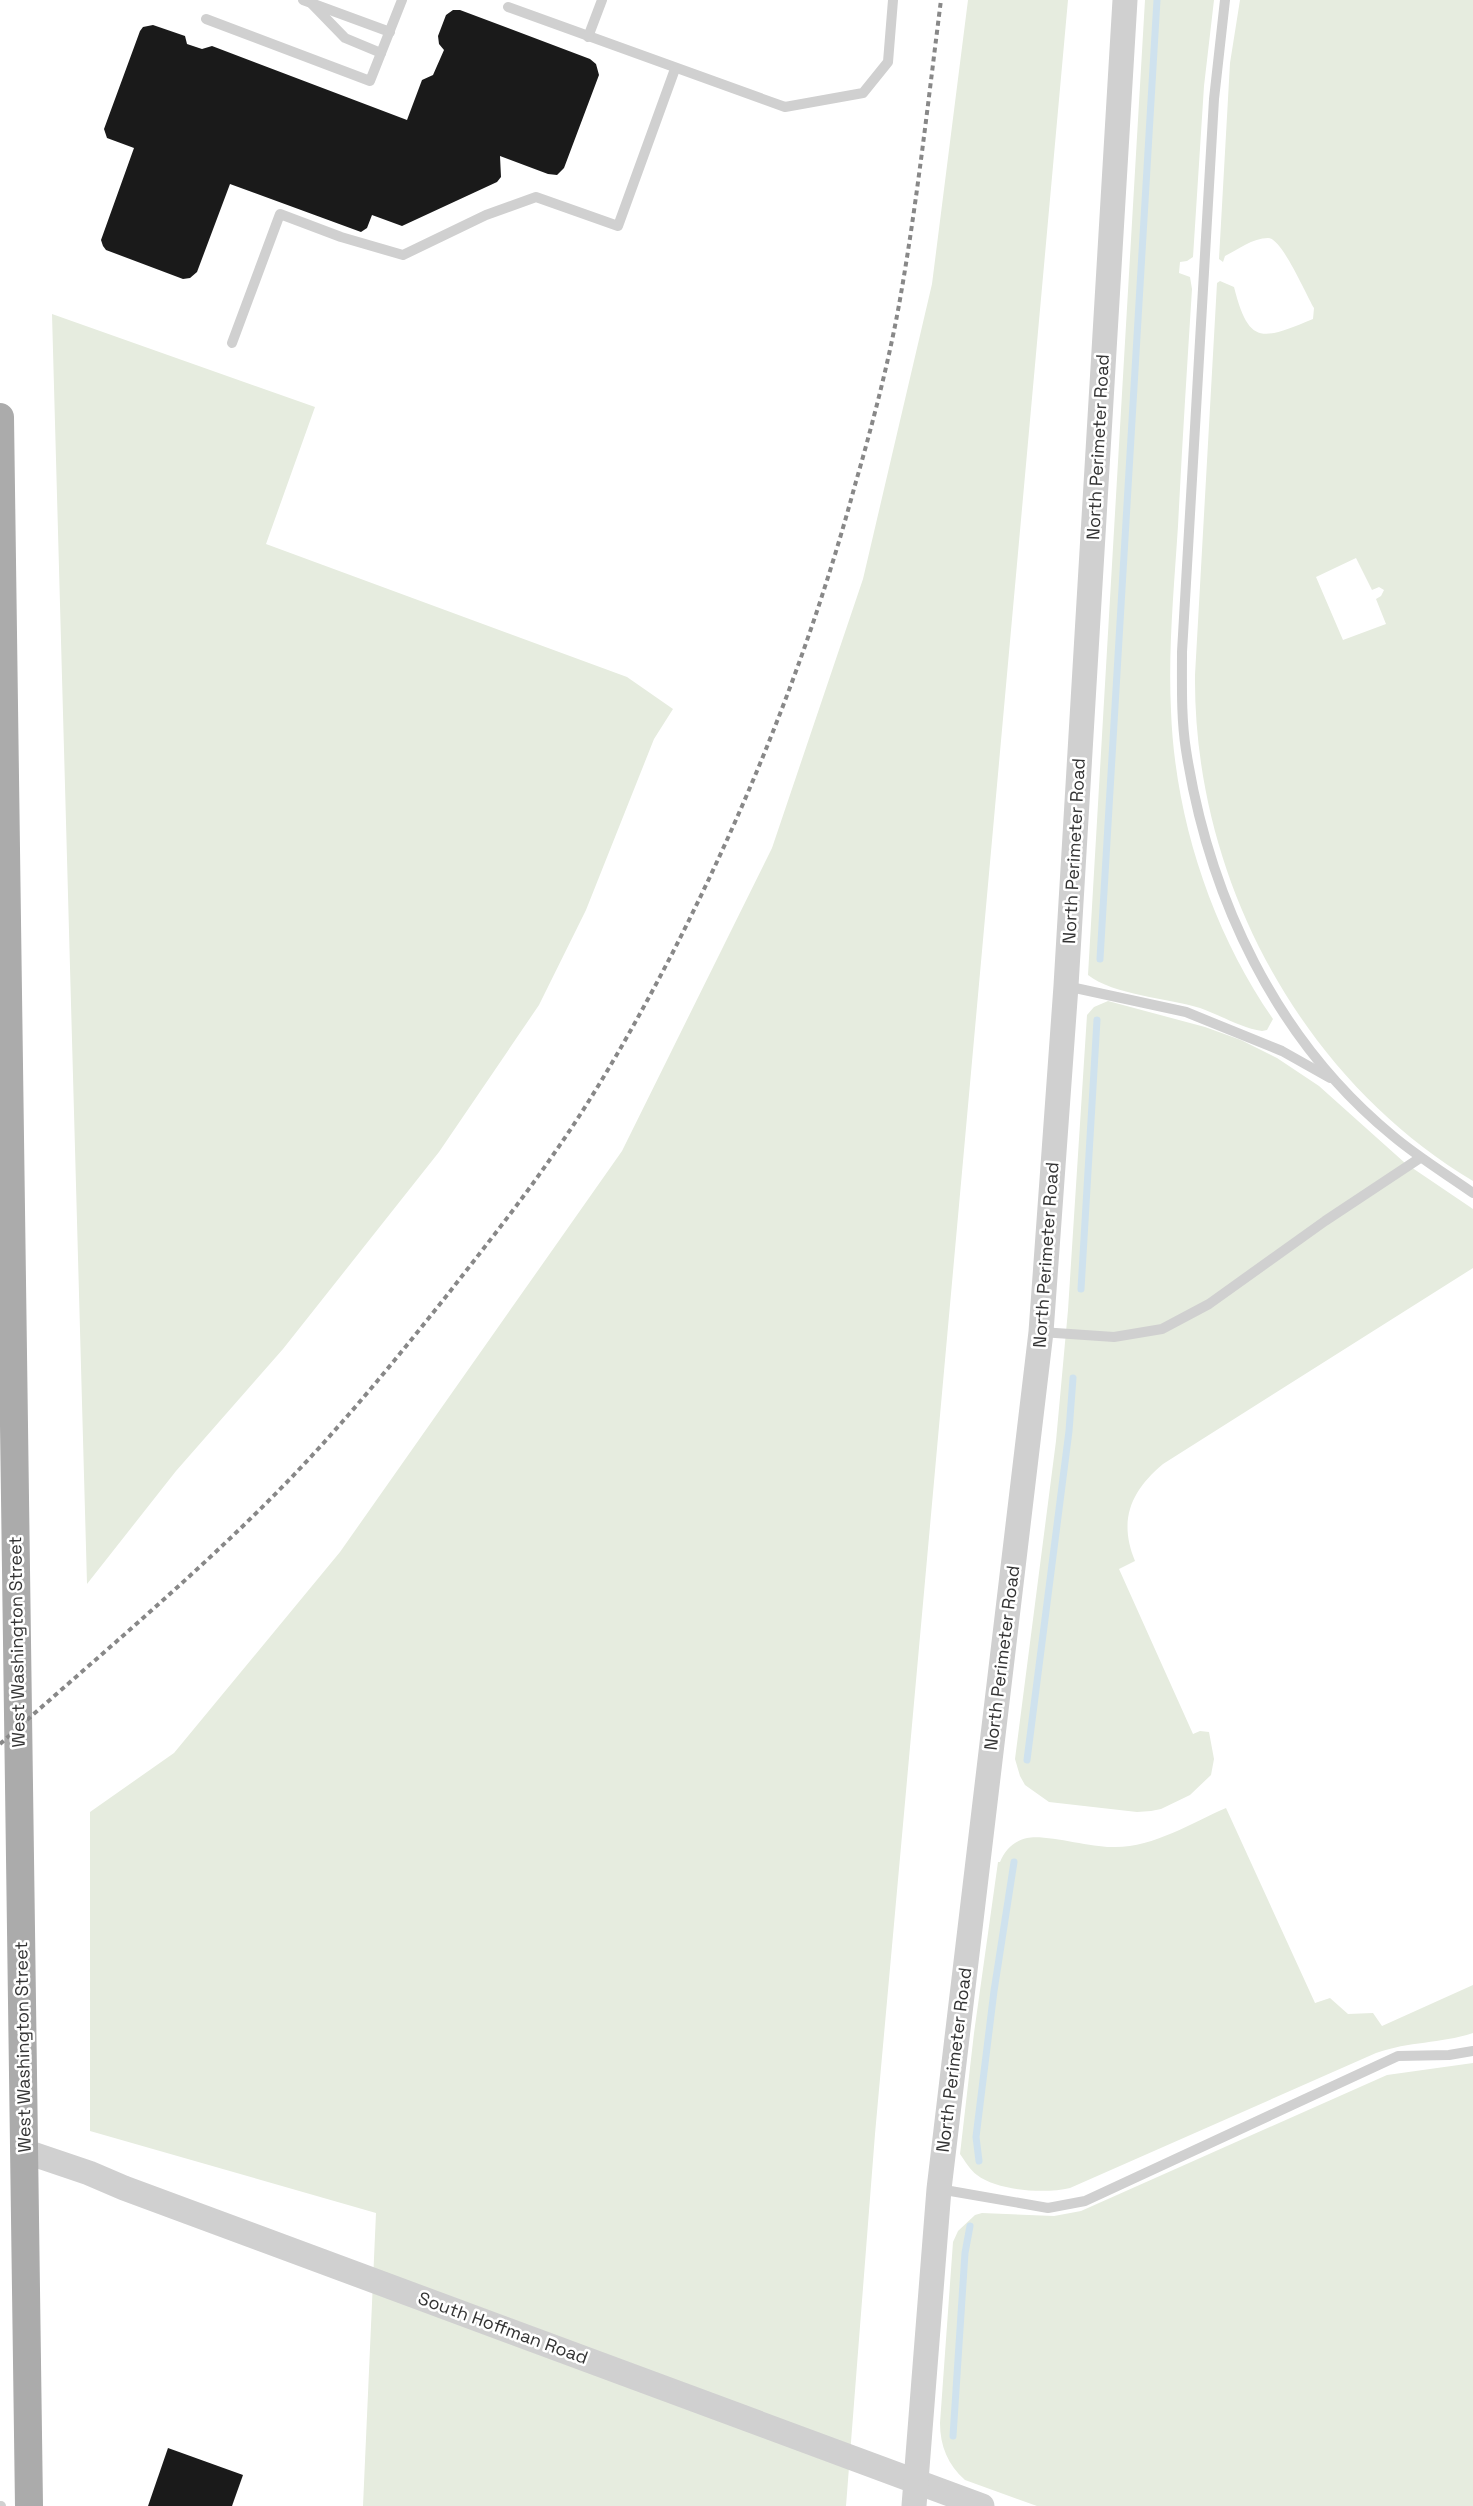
<svg xmlns="http://www.w3.org/2000/svg" width="1473" height="2506" font-family="'Space Grotesk',sans-serif">
<style>
.green{fill:#e6ecdf;fill-rule:evenodd}
.lines{fill:none;stroke-linecap:round;stroke-linejoin:round}
.stream{stroke:#cfe2ee;stroke-width:7}
.building{fill:#1a1a1a}
.service{stroke:#d0d0d0;stroke-width:10}
.tertiary{stroke:#d0d0d0;stroke-width:25}
.primary{stroke:#ababab;stroke-width:28}
.rail{stroke:#888;stroke-width:4;stroke-dasharray:5 4;stroke-linecap:butt}
.labels{text-anchor:middle;stroke-width:5;stroke-linejoin:round;paint-order:stroke}
.street-label{font-size:18px;fill:#333;stroke:#fff}
</style>
<rect width="100%" height="100%" fill="#fff"/>
<g class="green">
<polygon points="968,0 1068,0 875,2134 846,2506 363,2506 376,2213 90,2131 90,1812 174,1753 340,1552 622,1151 772,848 863,579 932,284"/>
<path d="M 1145,0 L 1214,0 L 1204,86 L 1193,257 L 1187,261 L 1180,262 L 1179,273 L 1190,277 L 1192,289 C 1187,368 1182,447 1178,526 C 1174,588 1168,650 1171,711 C 1175,819 1212,931 1273,1019 L 1267,1030 L 1262,1031 C 1241,1028 1220,1015 1200,1008 C 1168,998 1113,995 1088,975 Z"/>
<path d="M 1240,0 L 1473,0 L 1473,1181 C 1299,1077 1193,875 1195,675 L 1217,283 L 1220,281 L 1234,287 C 1249,346 1262,340 1313,319 L 1314,308 C 1306,295 1282,238 1268,238 C 1253,238 1237,250 1225,256 L 1223,262 L 1219,259 L 1230,63 ZM 1356,558 L 1372,590 L 1379,587 L 1384,590 L 1381,596 L 1376,599 L 1386,624 L 1343,640 L 1316,577 Z"/>
<polygon points="52,314 315,407 266,544 627,677 673,709 654,739 586,910 539,1005 439,1152 283,1349 176,1471 87,1584"/>
<path d="M 1108,1001 L 1205,1027 L 1241,1040 L 1277,1058 L 1319,1086 L 1405,1163 L 1473,1209 L 1473,1268 L 1163,1464 C 1131,1491 1118,1520 1135,1561 L 1119,1569 L 1193,1734 L 1200,1731 L 1209,1732 L 1214,1759 L 1211,1775 L 1190,1795 L 1161,1809 L 1151,1811 L 1137,1812 L 1049,1802 L 1025,1785 L 1020,1776 L 1015,1759 L 1056,1441 L 1068,1310 L 1087,1015 L 1094,1007 Z"/>
<path d="M 1226,1808 L 1315,2003 L 1330,1998 L 1348,2014 L 1373,2013 L 1382,2026 L 1473,1985 L 1473,2033 C 1439,2044 1410,2041 1376,2053 L 1070,2188 C 1045,2194 998,2191 977,2175 C 970,2170 965,2161 960,2154 L 974,2033 L 998,1862 L 1000,1862 C 1005,1850 1014,1841 1027,1838 C 1045,1834 1089,1847 1111,1847 C 1151,1849 1191,1823 1226,1808 Z"/>
<path d="M 1473,2063 L 1473,2506 L 1037,2506 L 965,2480 C 948,2465 940,2446 940,2423 L 953,2242 L 958,2231 L 975,2215 L 982,2213 L 1054,2216 L 1081,2211 L 1387,2075 Z"/>
</g>
<g class="lines">
<g class="stream">
<polyline points="1100,959 1157,0"/>
<polyline points="1081,1289 1097,1020"/>
<polyline points="1027,1760 1069,1431 1073,1378"/>
<polyline points="979,2161 976,2137 994,1991 1014,1862"/>
<polyline points="953,2436 965,2253 970,2226"/>
</g>
</g>
<g class="building">
<polygon points="453,10 460,10 590,59 596,64 599,75 564,168 557,175 548,174 500,156 501,177 497,182 402,226 372,215 367,228 361,232 230,184 197,272 190,278 183,279 106,250 103,246 101,240 134,148 107,138 104,129 140,31 143,27 153,25 185,36 187,44 202,49 212,46 407,120 422,80 433,75 444,50 439,44 438,36 446,15"/>
<polygon points="168,2448 243,2475 232,2506 148,2506"/>
</g>
<g class="lines">
<g class="service">
<polyline points="303,0 390,32"/>
<path d="M 1225,0 L 1214,99 L 1182,652 C 1182,685 1181,718 1186,750 C 1209,898 1276,1040 1393,1136 C 1418,1157 1446,1174 1473,1193"/>
<polyline points="312,4 345,38 381,53"/>
<polyline points="508,7 785,107 863,93 888,62 893,0"/>
<polyline points="206,19 370,81 402,0"/>
<polyline points="588,37 602,0"/>
<polyline points="232,343 280,214 341,237 403,255 486,215 536,197 618,226 675,69"/>
<polyline points="1066,986 1186,1012 1282,1051 1330,1078"/>
<polyline points="1041,1332 1114,1337 1162,1329 1209,1304 1325,1221 1420,1158"/>
<polyline points="939,2189 1048,2208 1085,2201 1398,2056 1449,2055 1473,2051"/>
<polyline points="0,2506 1,2506"/>
</g>
<g class="tertiary">
<polyline points="24,2151 89,2173 124,2188 982,2506"/>
<polyline points="914,2506 939,2189 1041,1332 1066,986 1125,0"/>
</g>
<polyline class="primary" points="0,417 29,2506"/>
<path class="rail" d="M 0,1744 C 97,1657 197,1575 288,1481 C 345,1422 397,1358 448,1294 C 483,1249 520,1203 553,1155 C 598,1091 637,1021 673,952 C 750,801 811,648 855,485 C 872,426 888,365 899,305 C 917,204 928,102 941,0"/>
</g>
<g class="labels">
<g class="street-label">
<text transform="translate(1098 447) rotate(-87)" y="6">North Perimeter Road</text>
<text transform="translate(1074 851) rotate(-87)" y="6">North Perimeter Road</text>
<text transform="translate(1046 1255) rotate(-86)" y="6">North Perimeter Road</text>
<text transform="translate(17 1642) rotate(-91)" y="6">West Washington Street</text>
<text transform="translate(1002 1658) rotate(-83)" y="6">North Perimeter Road</text>
<text transform="translate(23 2047) rotate(-91)" y="6">West Washington Street</text>
<text transform="translate(954 2060) rotate(-83)" y="6">North Perimeter Road</text>
<text transform="translate(503 2328) rotate(20)" y="6">South Hoffman Road</text>
</g>
</g>
</svg>
